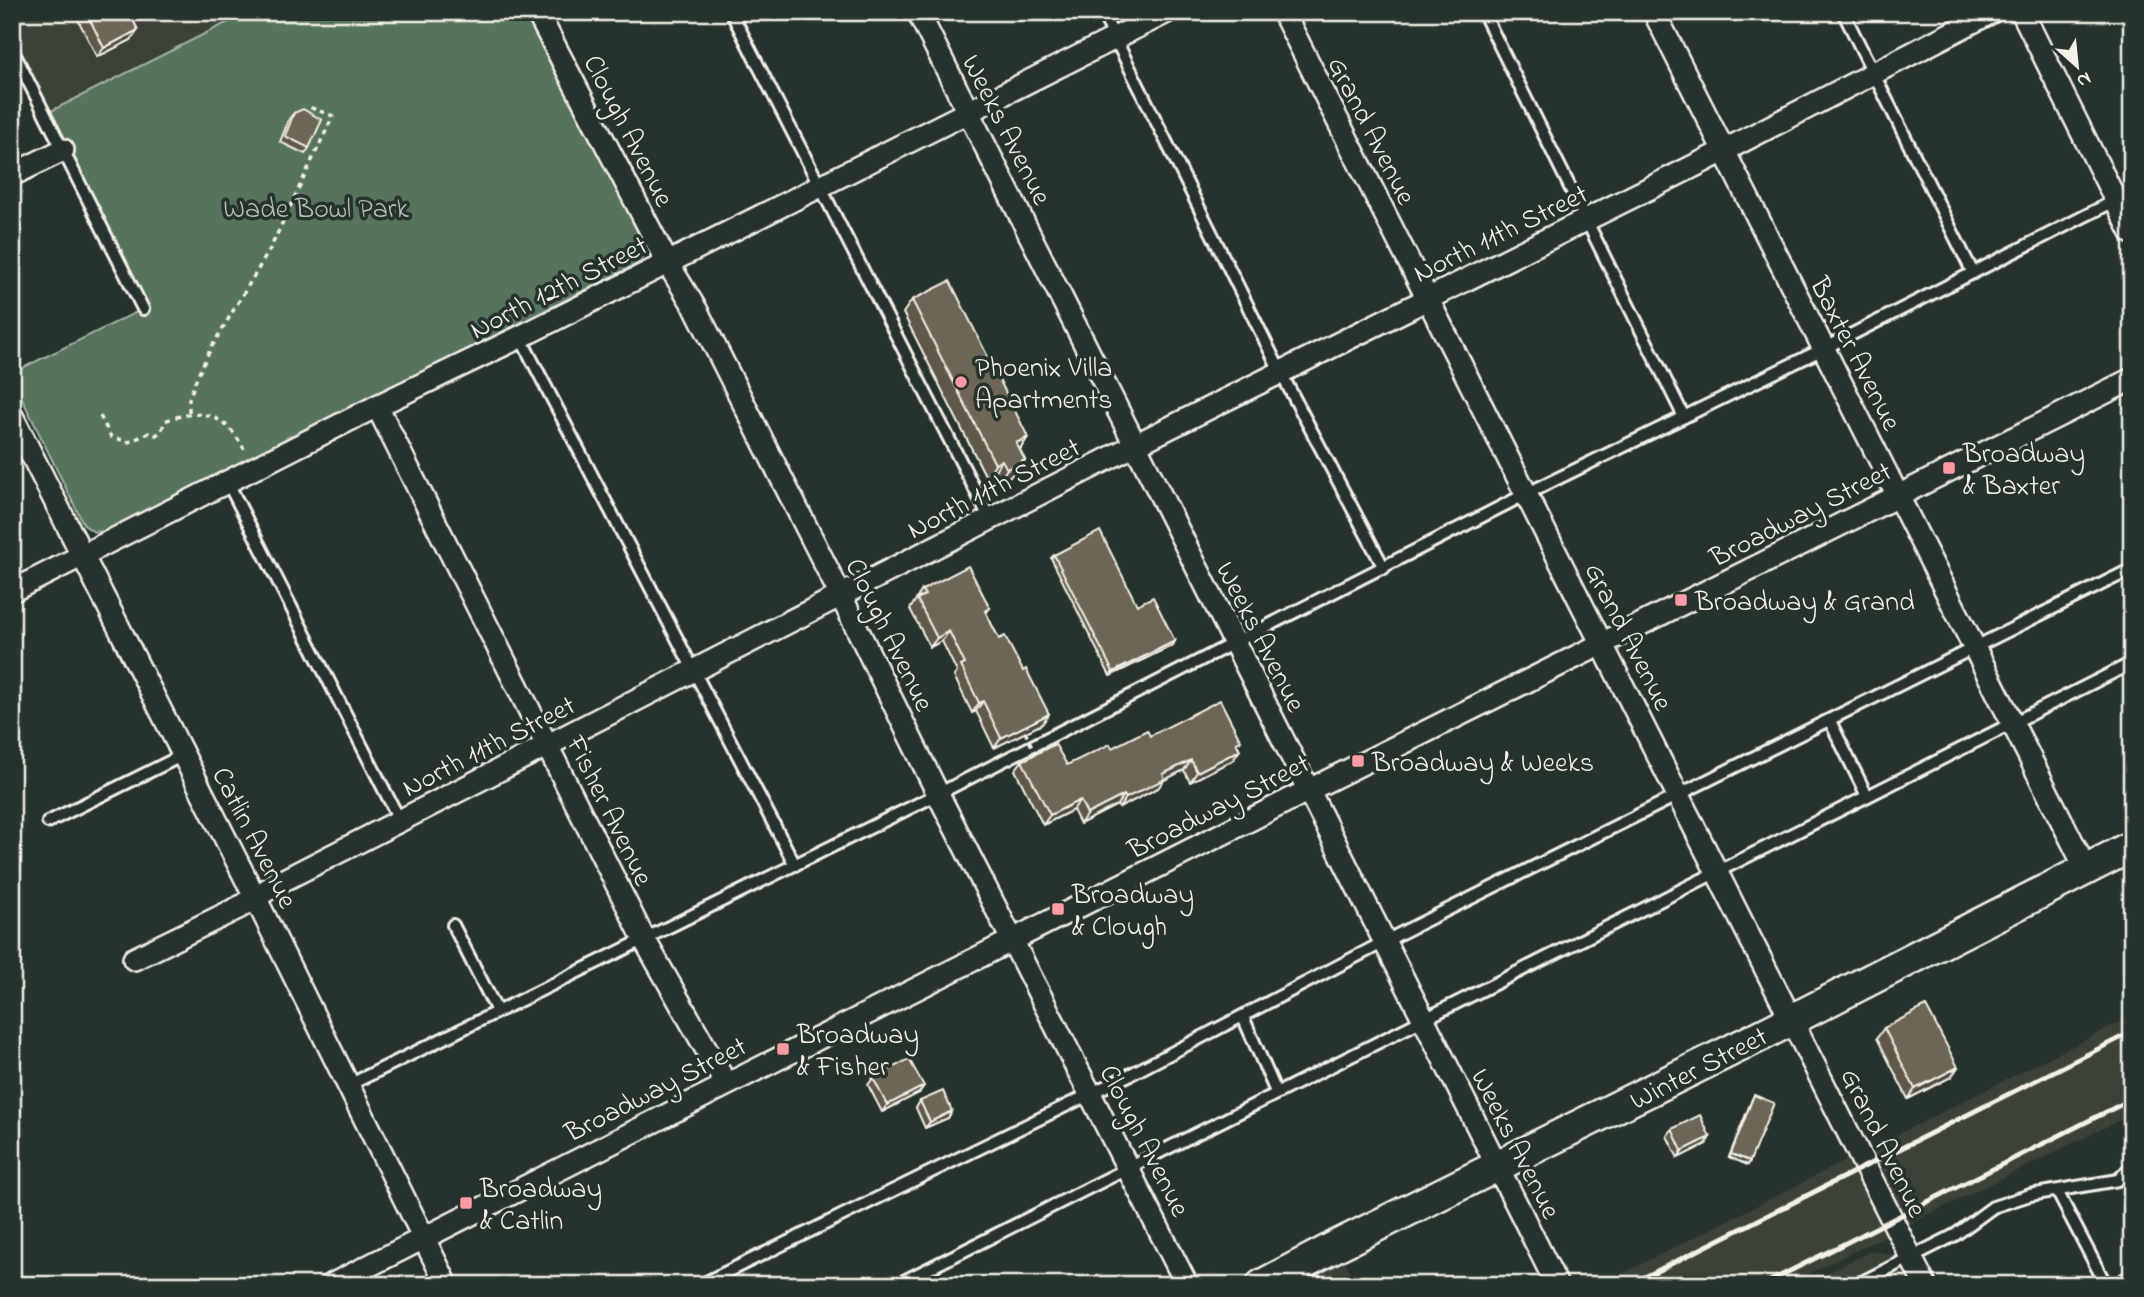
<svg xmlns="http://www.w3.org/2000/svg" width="2144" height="1297" font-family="'Indie Flower',sans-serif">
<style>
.built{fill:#3b4239}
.green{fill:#56735b;stroke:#a5b2a2;stroke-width:2}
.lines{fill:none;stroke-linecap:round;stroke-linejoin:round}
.lane-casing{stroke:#f4f1e8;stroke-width:16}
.street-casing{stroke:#f4f1e8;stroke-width:26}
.secondary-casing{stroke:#f4f1e8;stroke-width:35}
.path{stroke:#f4f1e8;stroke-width:3.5;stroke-dasharray:5 5;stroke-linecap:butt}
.lane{stroke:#26332d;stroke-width:10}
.street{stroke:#26332d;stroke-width:21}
.secondary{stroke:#26332d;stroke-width:30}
.rail{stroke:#f4f1e8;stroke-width:5}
.path-bridge{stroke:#f4f1e8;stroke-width:3.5;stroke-dasharray:5 5;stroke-linecap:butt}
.wall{fill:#5e5849;stroke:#f4f1e8;stroke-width:2}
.shaded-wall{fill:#4c473c;stroke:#f4f1e8;stroke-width:2}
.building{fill:#6d6655;stroke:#f4f1e8;stroke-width:2}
.poi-dot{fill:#ff9aa2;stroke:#26332d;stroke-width:2.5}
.labels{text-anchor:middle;stroke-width:7;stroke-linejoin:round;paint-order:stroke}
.street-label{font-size:28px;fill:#f4f1e8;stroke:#26332d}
.park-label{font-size:28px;fill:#b5bfb0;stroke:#26332d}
.poi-label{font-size:28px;fill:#f4f1e8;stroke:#26332d;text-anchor:start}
</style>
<rect width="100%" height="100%" fill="#26332d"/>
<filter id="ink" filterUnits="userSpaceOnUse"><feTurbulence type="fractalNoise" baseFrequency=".0143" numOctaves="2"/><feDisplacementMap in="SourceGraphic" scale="14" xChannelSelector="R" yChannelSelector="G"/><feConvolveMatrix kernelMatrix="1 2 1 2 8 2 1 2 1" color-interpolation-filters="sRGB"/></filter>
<g filter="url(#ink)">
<g class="built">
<polygon points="12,12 248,12 51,111 12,36"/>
<polygon points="2132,1016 2132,1114 1786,1285 1600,1285"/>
<polygon points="1338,1245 1357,1285 1262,1285"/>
<polygon points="1871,1251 1911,1257 1925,1285 1803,1285"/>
</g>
<path class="green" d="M 248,12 L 531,12 L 644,240 C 646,251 646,258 637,264 L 106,531 L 94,532 L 84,525 L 12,378 L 12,373 L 147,307 L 51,111 Z"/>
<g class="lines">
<g class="lane-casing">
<g id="lane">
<polyline points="731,12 990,519"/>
<polyline points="1102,12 1281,373 1384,568"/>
<polyline points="1483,12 1684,417"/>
<polyline points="1843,12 1973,273"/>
<polyline points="12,49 143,309"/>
<polyline points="520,337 795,865"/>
<polyline points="227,481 400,821"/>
<polyline points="1830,721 1867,796"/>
<polyline points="48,822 183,755"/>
<polyline points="453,925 497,1011"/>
<polyline points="1243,1017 1276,1092"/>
<polyline points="349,1085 938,794 1526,494 1823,349 2132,192"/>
<polyline points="2057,1191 2106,1285"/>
<polyline points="700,1285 1135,1072 1407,930 2132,569"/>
<polyline points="896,1285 2132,663"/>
<polyline points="1856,1285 1955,1235 1993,1207 2030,1195 2118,1180 2132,1166"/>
</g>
</g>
<g class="street-casing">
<g id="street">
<polyline points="537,12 667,262 697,311 841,596 938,794 1187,1285"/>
<polyline points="918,12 1557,1285"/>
<polyline points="1283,12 1925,1285"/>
<polyline points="1654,12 2086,869"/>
<polyline points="2022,12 2132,233"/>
<polyline points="12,175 63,150"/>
<polyline points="377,406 644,939 726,1084"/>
<polyline points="12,416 255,897 447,1285"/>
<polyline points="12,591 377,406 520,337 1167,12"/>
<polyline points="134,959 240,907 278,883 1135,445 1702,162 1992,12"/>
<polyline points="331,1285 1309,790 2132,379"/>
<polyline points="2125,1285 2132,1281"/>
</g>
</g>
<g class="secondary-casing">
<polyline id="secondary" points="1262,1285 1338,1245 1762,1035 2132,846"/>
</g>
<g class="path">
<polyline points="189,412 189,399 197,377 211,348 270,249 333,116 306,106"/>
<path d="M 100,416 L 111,437 L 129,442 L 149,433 L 156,435 L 161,432 L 165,421 C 202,407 225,414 244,449"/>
</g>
<use href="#lane" class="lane"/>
<use href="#street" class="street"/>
<use href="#secondary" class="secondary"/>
<g class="rail">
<polyline points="1629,1285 2132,1032"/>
<polyline points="1762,1285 2132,1099"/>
</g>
<polyline class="path-bridge" points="1025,732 1036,755"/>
</g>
<g class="wall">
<polygon points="74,12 129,12 138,30 131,40 97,57"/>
<polygon points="294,113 309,148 305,154 280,142 289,119"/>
<polygon points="912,300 1028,437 1020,450 1025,460 1016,473 998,482 993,473 986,477 903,313"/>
<polygon points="1054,555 1137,605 1175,641 1173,645 1110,676 1051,558"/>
<polygon points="922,590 990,608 986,613 999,639 1023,671 1049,714 1042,724 994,748 976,711 972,713 954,676 957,672 942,641 930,647 910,609"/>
<polygon points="1150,736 1238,746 1240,750 1233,760 1190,782 1184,770 1164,780 1158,788 1119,808 1117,805 1080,824 1073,810 1043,825 1015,770 1022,761 1067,765"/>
<polygon points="1884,1028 1958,1067 1951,1077 1908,1099 1877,1038"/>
<polygon points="873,1078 919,1093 882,1112 868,1085"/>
<polygon points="1754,1095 1748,1165 1729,1157 1752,1099"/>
<polygon points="920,1101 952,1111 948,1118 925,1128 916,1108"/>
<polygon points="1672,1129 1706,1144 1678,1158 1667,1136"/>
</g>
<g class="shaded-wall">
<polygon points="138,30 131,40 97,57 104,48"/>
<polygon points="1028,437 1019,450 1016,443"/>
<polygon points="1002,460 993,473 986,477 995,464"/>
<polygon points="1025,460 1016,473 998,482 1007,469"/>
<polygon points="949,631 942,641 930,647 937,638"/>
<polygon points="1175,641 1173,645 1110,676 1113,672"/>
<polygon points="983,701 976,711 972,713 979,703"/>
<polygon points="1049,714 1042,724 994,748 1001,738"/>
<polygon points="1240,750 1233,760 1190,782 1197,772"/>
<polygon points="1191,760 1184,770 1164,780 1158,788 1119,808 1126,798 1163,774"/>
<polygon points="1124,795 1117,805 1080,824 1087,814"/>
<polygon points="1080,800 1073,810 1043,825 1050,815"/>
<polygon points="1958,1067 1951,1077 1908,1099 1915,1089"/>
<polygon points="924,1086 919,1093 882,1112 887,1105"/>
<polygon points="952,1111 948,1118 925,1128 930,1122"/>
<polygon points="1710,1137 1706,1144 1678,1158 1682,1151"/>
<polygon points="1731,1154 1750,1161 1748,1165 1729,1157"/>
</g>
<g class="building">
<polygon points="86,12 129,12 138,30 104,48"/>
<polygon points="303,109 322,120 309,148 285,136 294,113"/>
<polygon points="950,281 1028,437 1016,443 1025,460 1007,469 1002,460 995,464 912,300"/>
<polygon points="1100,531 1137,605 1153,597 1175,641 1113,672 1054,555"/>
<polygon points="968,566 990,608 985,611 999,639 1005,636 1023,671 1026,669 1049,714 1001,738 983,701 979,703 961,666 965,664 949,631 937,638 917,599 925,595 922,590"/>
<polygon points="1220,700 1241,741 1236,743 1240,750 1197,772 1191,760 1163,774 1165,779 1126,798 1124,795 1087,814 1080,800 1050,815 1022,761 1055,744 1067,765 1110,744 1112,748 1147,730 1150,736"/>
<polygon points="1926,1006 1958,1067 1915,1089 1884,1028"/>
<polygon points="909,1059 924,1086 887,1105 873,1078"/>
<polygon points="943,1091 952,1111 930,1122 920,1101"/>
<polygon points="1754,1095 1774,1103 1750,1161 1731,1154"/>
<polygon points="1700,1115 1710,1137 1682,1151 1672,1129"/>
</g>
</g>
<g class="poi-dot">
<circle cx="961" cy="382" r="7"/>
<rect x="1942" y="461" width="14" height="14" rx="3.5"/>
<rect x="1674" y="593" width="14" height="14" rx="3.5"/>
<rect x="1351" y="754" width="14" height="14" rx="3.5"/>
<rect x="1051" y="902" width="14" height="14" rx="3.5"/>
<rect x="776" y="1042" width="14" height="14" rx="3.5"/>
<rect x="459" y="1196" width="14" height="14" rx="3.5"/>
</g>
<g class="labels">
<g class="street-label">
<text transform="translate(1008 129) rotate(63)" y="10">Weeks Avenue</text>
<text transform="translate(630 130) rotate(63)" y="10">Clough Avenue</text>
<text transform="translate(1373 130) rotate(63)" y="10">Grand Avenue</text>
<text transform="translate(1500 232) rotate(-26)" y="10">North 11th Street</text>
<text transform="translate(558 286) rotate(-27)" y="10">North 12th Street</text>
<text transform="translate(1857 353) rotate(63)" y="10">Baxter Avenue</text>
<text transform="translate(993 487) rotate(-27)" y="10">North 11th Street</text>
<text transform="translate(1800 513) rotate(-27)" y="10">Broadway Street</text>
<text transform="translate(891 634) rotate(64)" y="10">Clough Avenue</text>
<text transform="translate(1262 636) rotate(63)" y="10">Weeks Avenue</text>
<text transform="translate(1630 636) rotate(63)" y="10">Grand Avenue</text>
<text transform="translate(488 745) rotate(-27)" y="10">North 11th Street</text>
<text transform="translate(1218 805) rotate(-27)" y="10">Broadway Street</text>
<text transform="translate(611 810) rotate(64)" y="10">Fisher Avenue</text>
<text transform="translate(256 837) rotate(63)" y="10">Catlin Avenue</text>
<text transform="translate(1698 1067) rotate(-27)" y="10">Winter Street</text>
<text transform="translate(655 1088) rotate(-27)" y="10">Broadway Street</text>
<text transform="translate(1146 1140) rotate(63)" y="10">Clough Avenue</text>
<text transform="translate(1885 1142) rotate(64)" y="10">Grand Avenue</text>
<text transform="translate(1517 1143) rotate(63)" y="10">Weeks Avenue</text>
</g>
<g class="park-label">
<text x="316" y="217">Wade Bowl Park</text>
</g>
<g class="poi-label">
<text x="975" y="376">Phoenix Villa<tspan x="975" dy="32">Apartments</tspan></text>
<text x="1963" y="462">Broadway<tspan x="1963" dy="32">&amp; Baxter</tspan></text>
<text x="1695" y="610">Broadway &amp; Grand</text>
<text x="1372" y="771">Broadway &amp; Weeks</text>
<text x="1072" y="903">Broadway<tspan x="1072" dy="32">&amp; Clough</tspan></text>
<text x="797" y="1043">Broadway<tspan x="797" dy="32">&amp; Fisher</tspan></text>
<text x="480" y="1197">Broadway<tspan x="480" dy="32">&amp; Catlin</tspan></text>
</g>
</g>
<rect width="2144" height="1297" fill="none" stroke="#26332d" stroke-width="42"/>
<rect x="21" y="21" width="2102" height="1255" fill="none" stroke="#f4f1e8" stroke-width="2.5" filter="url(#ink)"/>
<g transform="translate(2077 66) rotate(153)" stroke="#26332d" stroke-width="5" paint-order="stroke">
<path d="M0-5L12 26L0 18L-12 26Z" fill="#f4f1e8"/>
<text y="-10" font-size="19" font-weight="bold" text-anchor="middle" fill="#f4f1e8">N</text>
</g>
</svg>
